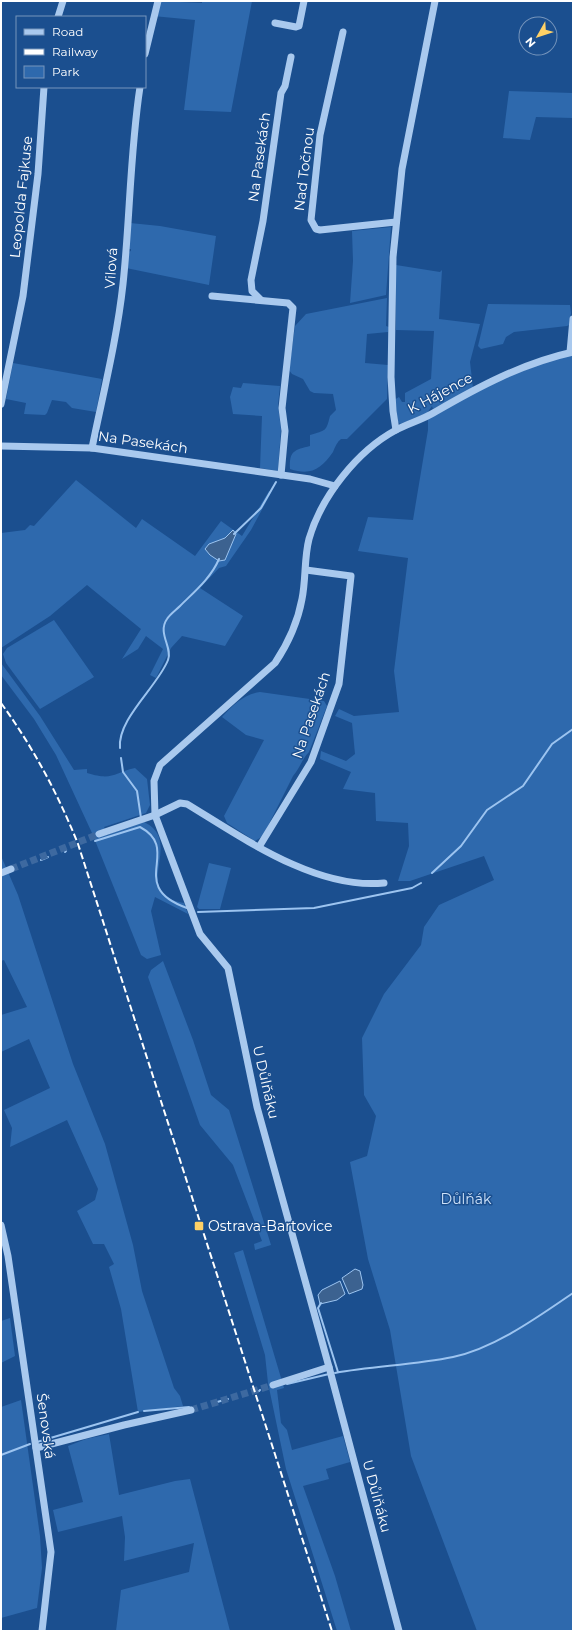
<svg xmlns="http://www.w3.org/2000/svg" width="574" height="1632" font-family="Montserrat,sans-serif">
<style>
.green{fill:#2e69ad}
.water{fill:#3c6290;stroke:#9cc4f0}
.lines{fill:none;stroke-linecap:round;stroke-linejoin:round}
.stream{stroke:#9cc4f0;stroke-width:2}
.minor-tunnel{stroke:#3d69a0;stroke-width:7;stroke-dasharray:7 3.5;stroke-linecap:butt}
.minor{stroke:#a9c9ee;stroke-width:7}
.rail{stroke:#fff;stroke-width:2;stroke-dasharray:7 3;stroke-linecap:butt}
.poi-dot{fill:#ffd166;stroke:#1b4f8f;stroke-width:1.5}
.labels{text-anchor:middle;stroke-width:3;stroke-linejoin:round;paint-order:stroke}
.street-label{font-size:14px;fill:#fff;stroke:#1b4f8f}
.park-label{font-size:14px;fill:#cfe3fa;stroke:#1b4f8f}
.poi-label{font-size:14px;fill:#fff;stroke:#1b4f8f;text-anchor:start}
</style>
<rect width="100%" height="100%" fill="#1b4f8f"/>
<g class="green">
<polygon points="158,1 202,3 202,1 252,1 231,112 184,110 195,20 153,16"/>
<polygon points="509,91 573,93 573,118 536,117 530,140 503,138"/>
<polygon points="130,223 160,226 216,236 209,285 126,268 128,252 131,251 131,249 128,249"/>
<polygon points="391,227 386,295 350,303 353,261 352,231"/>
<polygon points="396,265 440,272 442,270 439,319 480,324 470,362 473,388 433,409 432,406 427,413 400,424 398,422 394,400 399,397 402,402 405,402 405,393 431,379 434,331 396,330"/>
<path d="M 387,298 L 386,326 L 389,327 L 388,332 L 367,334 L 365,363 L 388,365 L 387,399 L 347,439 L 341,439 C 337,442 335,447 333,452 C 321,469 311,476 290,469 C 289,450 295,450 310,446 L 310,435 C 326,430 326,432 330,416 L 336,410 L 333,394 L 314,393 L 310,391 L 303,379 L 292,374 L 289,370 L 295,326 L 306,314 Z"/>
<polygon points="488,304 570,305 571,313 569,325 567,326 514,332 506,337 503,344 481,349 478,346"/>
<polygon points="573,352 573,1631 477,1631 411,1456 390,1330 368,1259 350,1162 367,1156 376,1116 364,1095 362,1038 384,994 421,945 424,927 439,905 494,880 484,856 410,881 398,881 409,846 408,823 376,821 375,793 343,789 351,772 320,759 321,751 346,761 355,754 352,723 335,716 339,709 354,716 399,712 394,671 408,558 358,551 368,517 413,520 428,430 428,416 477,388"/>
<polygon points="13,363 102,379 96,412 72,408 66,402 52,400 47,413 45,415 24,414 26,403 6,399"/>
<polygon points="243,383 280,386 278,405 281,429 278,471 260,468 262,416 233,414 230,397 233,387 241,388"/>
<polygon points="76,480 136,528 142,519 195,556 221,521 242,536 269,491 272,491 251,530 226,566 219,568 200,588 243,616 225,646 182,636 171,648 156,678 150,675 163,649 146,636 138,649 122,659 141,629 87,585 50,616 1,648 1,533 25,530 30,525 34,526"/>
<polygon points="54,620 94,677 40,709 6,663 3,654 7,648"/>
<path d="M 1,663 L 40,716 L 74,770 L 87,769 L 87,773 C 113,781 113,773 135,768 L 147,779 L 150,805 L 146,813 L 104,827 L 107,835 L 142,821 C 183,839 139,881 169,898 C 173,901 179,902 184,903 L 188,914 L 155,897 L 151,911 L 161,955 L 147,959 L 141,955 L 92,833 L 56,755 L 34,719 L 1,675 Z"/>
<path d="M 260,692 L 324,701 L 327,706 L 309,752 C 302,759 300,768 293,776 L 263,836 L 255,841 L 227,823 L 224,816 L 264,740 L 246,735 L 222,717 C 232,706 244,694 260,692 Z"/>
<polygon points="1,856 18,895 73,1064 105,1144 133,1245 142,1291 174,1388 180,1396 183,1406 138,1412 121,1309 109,1267 114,1264 104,1244 93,1244 77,1211 95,1200 98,1189 67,1120 10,1147 12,1128 4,1110 50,1088 29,1039 1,1052 1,1015 27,1007 4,960 1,961"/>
<polygon points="209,863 231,868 220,909 199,909 197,907"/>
<polygon points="163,961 193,1040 211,1095 229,1110 271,1245 255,1250 254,1244 262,1241 233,1165 200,1125 148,977 151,970"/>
<polygon points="243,1250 284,1388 277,1390 281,1423 287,1430 292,1450 343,1436 350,1462 326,1469 329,1479 303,1486 335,1576 351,1631 337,1631 286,1469 268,1383 265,1355 234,1253"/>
<polygon points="10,1318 15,1356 1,1363 1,1321"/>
<polygon points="21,1400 40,1536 42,1568 37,1608 1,1618 1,1407"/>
<polygon points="109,1434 119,1495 175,1481 190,1479 230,1631 116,1631 121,1590 189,1572 194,1543 124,1561 125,1537 122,1516 58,1532 53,1510 83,1502 68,1446 86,1439"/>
</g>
<g class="water">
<polygon points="233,530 236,534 225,560 219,561 210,555 205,549 209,544 225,538"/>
<polygon points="355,1269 360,1271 363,1285 362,1289 349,1294 342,1278"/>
<polygon points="340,1281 345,1294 337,1300 320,1304 318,1295 322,1290"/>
</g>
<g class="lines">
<g class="stream">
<polyline points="234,534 261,508 276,482"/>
<path d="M 120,748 C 117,719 158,686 168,660 C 173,648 157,633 167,619 C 170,614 176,610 180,606 C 194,592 211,578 219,559"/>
<polyline points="121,758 123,772 137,791 141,818"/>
<path d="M 95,841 L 140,827 C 183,850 125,886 187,908"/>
<polyline points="65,852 66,851"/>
<polyline points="41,860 48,857"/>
<polyline points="432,873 461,846 487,810 523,786 552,744 573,729"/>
<polyline points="198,912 314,908 412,888 421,883"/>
<polyline points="321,1303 318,1308 338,1372"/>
<path d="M 335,1373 C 374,1366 414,1365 453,1357 C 495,1348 538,1317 573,1293"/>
<polyline points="287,1384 329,1374"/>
<polyline points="259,1391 260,1390"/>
<polyline points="217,1402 228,1399"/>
<polyline points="144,1411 189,1407"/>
<polyline points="37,1442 138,1412"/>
<polyline points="1,1455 30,1444"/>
</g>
<g class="minor-tunnel">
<polyline points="11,869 99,834"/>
<polyline points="191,1410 273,1385"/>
</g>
<g class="minor">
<polyline points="58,17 63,1"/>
<polyline points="275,23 296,27 299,26 304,1"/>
<polyline points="343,32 320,135 311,220 316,229 320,230 396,222"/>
<polyline points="145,54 158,1"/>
<polyline points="212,296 288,303 293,308 282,408 285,431 281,475"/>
<polyline points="261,300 252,291 251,280 263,221 281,93 285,86 291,57"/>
<polyline points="570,352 573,319"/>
<polyline points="1,404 23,296 38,174 44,87"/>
<polyline points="396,430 393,411 391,377 393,257 402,169 435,1"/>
<polyline points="1,446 92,448 310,479 335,486"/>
<path d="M 92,448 C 103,394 117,339 123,284 C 130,219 130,152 140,87"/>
<path d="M 99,834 L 155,815 L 180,803 L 187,804 C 243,838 316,890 384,883"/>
<polyline points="259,847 311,762 339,684 351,576 306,570"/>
<polyline points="1,873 11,869"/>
<polyline points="1,1225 8,1256 51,1552 42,1631"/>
<polyline points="273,1385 329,1367"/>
<polyline points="36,1448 124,1425 191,1410"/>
<path d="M 399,1631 L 329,1367 L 257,1107 L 228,968 L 200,934 L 155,815 L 154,781 L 160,765 L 275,663 C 287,645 298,621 302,599 C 306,580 304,558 309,539 C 321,497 357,451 396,430 C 409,423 422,420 435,412 C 478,387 523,363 573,352"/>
</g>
<path class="rail" d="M 1,703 C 33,747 58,794 78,844 L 332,1631"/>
</g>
<rect class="poi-dot" x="194" y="1221" width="10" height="10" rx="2"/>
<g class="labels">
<g class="street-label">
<text transform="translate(259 157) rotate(-82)" y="5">Na Pasekách</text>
<text transform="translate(304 169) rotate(-83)" y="5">Nad Točnou</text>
<text transform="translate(21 197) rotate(-84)" y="5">Leopolda Fajkuse</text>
<text transform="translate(111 268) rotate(-86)" y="5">Vilová</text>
<text transform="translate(440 393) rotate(-28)" y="5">K Hájence</text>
<text transform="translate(143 442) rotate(8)" y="5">Na Pasekách</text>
<text transform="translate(311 715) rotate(-71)" y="5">Na Pasekách</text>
<text transform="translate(266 1082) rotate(77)" y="5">U Důlňáku</text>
<text transform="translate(46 1426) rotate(82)" y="5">Šenovská</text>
<text transform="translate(377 1496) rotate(75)" y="5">U Důlňáku</text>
</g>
<g class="park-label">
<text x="466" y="1204">Důlňák</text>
</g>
<g class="poi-label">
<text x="208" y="1231">Ostrava-Bartovice</text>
</g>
</g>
<rect width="574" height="1632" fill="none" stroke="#ffffff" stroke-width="4"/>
<rect x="16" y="16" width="130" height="72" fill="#1b4f8f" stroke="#7695bc"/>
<rect x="24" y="29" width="20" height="6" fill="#a9c9ee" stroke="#7695bc"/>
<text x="52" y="36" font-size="12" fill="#ffffff">Road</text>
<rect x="24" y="49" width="20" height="6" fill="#ffffff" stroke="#7695bc"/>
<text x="52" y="56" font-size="12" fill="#ffffff">Railway</text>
<rect x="24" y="66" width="20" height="12" fill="#2e69ad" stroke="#7695bc"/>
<text x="52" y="76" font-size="12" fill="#ffffff">Park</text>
<g transform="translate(538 36) rotate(231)"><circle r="19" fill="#1b4f8f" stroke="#7695bc"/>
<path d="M0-3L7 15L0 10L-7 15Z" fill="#ffd166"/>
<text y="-6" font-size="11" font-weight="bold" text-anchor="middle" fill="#ffffff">N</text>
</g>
</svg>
